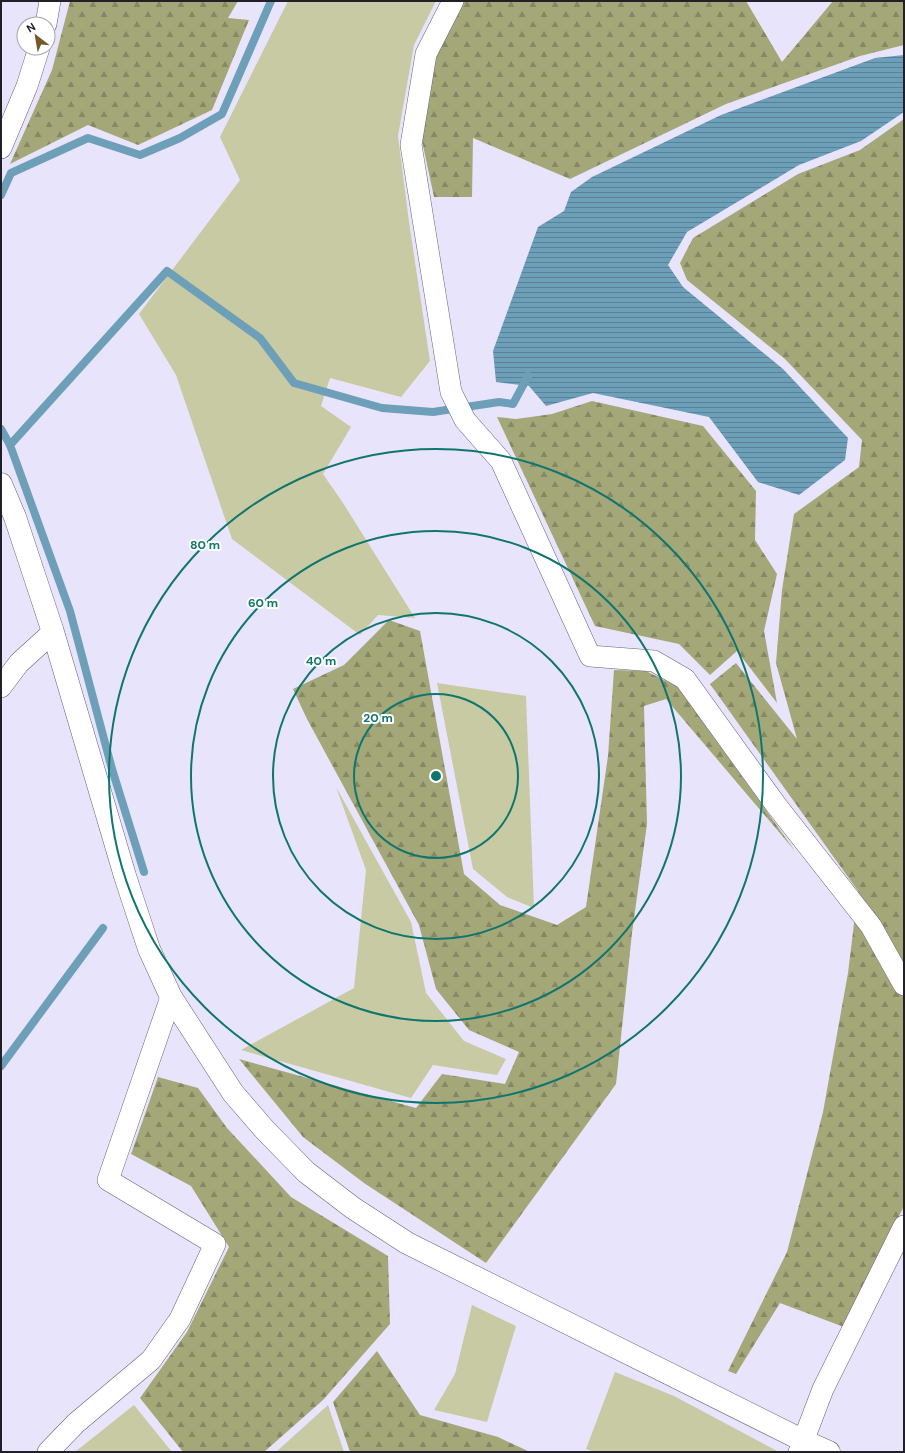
<svg xmlns="http://www.w3.org/2000/svg" width="905" height="1453" font-family="'DM Sans',sans-serif">
<style>
.grass{fill:#c7caa2}
.forest{fill:url(#forest-firs)}
.water{fill:url(#water-rules)}
.lines{fill:none;stroke-linecap:round;stroke-linejoin:round}
.stream{stroke:#6da0b8;stroke-width:8}
.street-casing{stroke:#656277;stroke-width:22}
.secondary-casing{stroke:#656277;stroke-width:23}
.street{stroke:#fff;stroke-width:21}
.secondary{stroke:#fff;stroke-width:22}
.ring{fill:none;stroke:#0f766e;stroke-width:2}
.centre{fill:#0f766e;stroke:#fff;stroke-width:2}
.ring-label{font-size:12px;text-anchor:middle;font-weight:bold;fill:#0f766e;stroke:#fff;stroke-width:4;stroke-linejoin:round;paint-order:stroke}
</style>
<defs>
<pattern id="forest-firs" width="22" height="20" patternUnits="userSpaceOnUse"><rect width="22" height="20" fill="#a4a778"/><path d="M5 1l3.5 6h-7zM16 11l3.5 6h-7z" fill="#858862"/></pattern>
<pattern id="water-rules" width="6" height="5" patternUnits="userSpaceOnUse"><rect width="6" height="5" fill="#6da0b8"/><path d="M0 2.5h6" fill="none" stroke="#598296"/></pattern>
</defs>
<rect width="100%" height="100%" fill="#e8e4fc"/>
<g class="grass">
<polygon points="288,1 436,1 414,45 398,136 409,222 430,361 401,397 330,378 321,406 351,427 323,474 343,503 415,618 378,615 360,635 232,539 176,375 139,314 240,180 220,137"/>
<polygon points="437,683 526,696 534,908 507,897 473,869"/>
<polygon points="336,787 411,922 426,993 464,1041 506,1059 497,1075 433,1065 411,1098 241,1050 354,988 366,870"/>
<polygon points="472,1305 516,1326 487,1422 434,1410 455,1374"/>
<polygon points="615,1372 674,1396 779,1452 595,1452 586,1449"/>
<polygon points="134,1405 172,1452 75,1452"/>
<polygon points="328,1405 344,1452 276,1452"/>
</g>
<g class="forest">
<polygon points="70,1 238,1 228,18 249,20 212,110 138,145 88,125 10,164 52,70"/>
<polygon points="464,1 746,1 782,62 833,1 904,1 904,45 860,56 726,104 570,179 473,138 472,197 434,197 421,136 435,55"/>
<polygon points="904,119 904,1206 844,1327 780,1303 736,1374 728,1371 787,1252 823,1112 848,973 858,891 710,684 736,663 797,739 776,663 782,590 794,514 859,467 862,440 785,359 687,280 680,263 693,238 798,174 860,150"/>
<polygon points="592,401 703,426 756,491 755,540 777,574 764,631 777,703 737,651 710,675 679,644 595,626 497,417 516,419 552,414"/>
<polygon points="389,620 420,631 464,874 500,905 557,925 586,907 608,756 614,670 646,671 678,687 795,851 666,699 644,706 647,824 632,933 616,1084 486,1263 364,1183 303,1137 239,1059 416,1108 442,1074 505,1084 519,1052 469,1030 436,989 419,925 307,719 293,689 344,665"/>
<polygon points="158,1077 198,1088 227,1128 291,1197 388,1256 390,1324 323,1400 264,1452 183,1452 140,1398 187,1332 229,1247 191,1186 131,1154"/>
<polygon points="377,1351 420,1415 498,1437 530,1452 350,1452 333,1402"/>
</g>
<polygon class="water" points="904,55 904,112 861,141 799,165 687,232 668,265 683,287 783,369 848,438 845,460 799,495 758,482 709,417 593,393 546,406 529,386 496,382 493,351 538,227 564,211 571,192 592,177 721,115 875,58"/>
<g class="lines">
<g class="stream">
<polyline points="1,195 11,173 88,138 140,155 180,138 222,114 271,1"/>
<polyline points="1,429 10,445"/>
<polyline points="144,872 112,769 70,611 10,445 167,271 260,338 294,383 382,408 433,412 499,402 513,404 528,376"/>
<polyline points="1,1066 103,928"/>
</g>
<g class="street-casing">
<g id="street">
<polyline points="453,1 426,54 411,145 451,392 465,420 501,461 590,656 654,661 685,679 776,805 871,926 904,985"/>
<polyline points="46,24 50,1"/>
<polyline points="1,148 27,86 39,48"/>
<polyline points="1,687 19,663 53,632"/>
<polyline points="48,1452 76,1423 151,1360 180,1319 215,1244 108,1180 171,997"/>
<polyline points="799,1452 823,1389 904,1226"/>
</g>
</g>
<g class="secondary-casing">
<polyline id="secondary" points="1,484 15,517 53,632 125,876 149,949 171,997 233,1093 265,1130 306,1172 353,1208 407,1243 804,1441 829,1452"/>
</g>
<use href="#street" class="street"/>
<use href="#secondary" class="secondary"/>
</g>
<g class="ring">
<circle cx="436" cy="776" r="82"/>
<circle cx="436" cy="776" r="163"/>
<circle cx="436" cy="776" r="245"/>
<circle cx="436" cy="776" r="327"/>
</g>
<circle cx="436" cy="776" r="6" class="centre"/>
<g class="ring-label">
<text x="205" y="549">80 m</text>
<text x="263" y="607">60 m</text>
<text x="321" y="665">40 m</text>
<text x="378" y="722">20 m</text>
</g>
<rect width="905" height="1453" fill="none" stroke="#212028" stroke-width="4"/>
<g transform="translate(36 36) rotate(329)"><circle r="19" fill="#ffffff" stroke="#a6a6a9"/>
<path d="M0-3L7 15L0 10L-7 15Z" fill="#75582c"/>
<text y="-6" font-size="11" font-weight="bold" text-anchor="middle" fill="#212028">N</text>
</g>
</svg>
